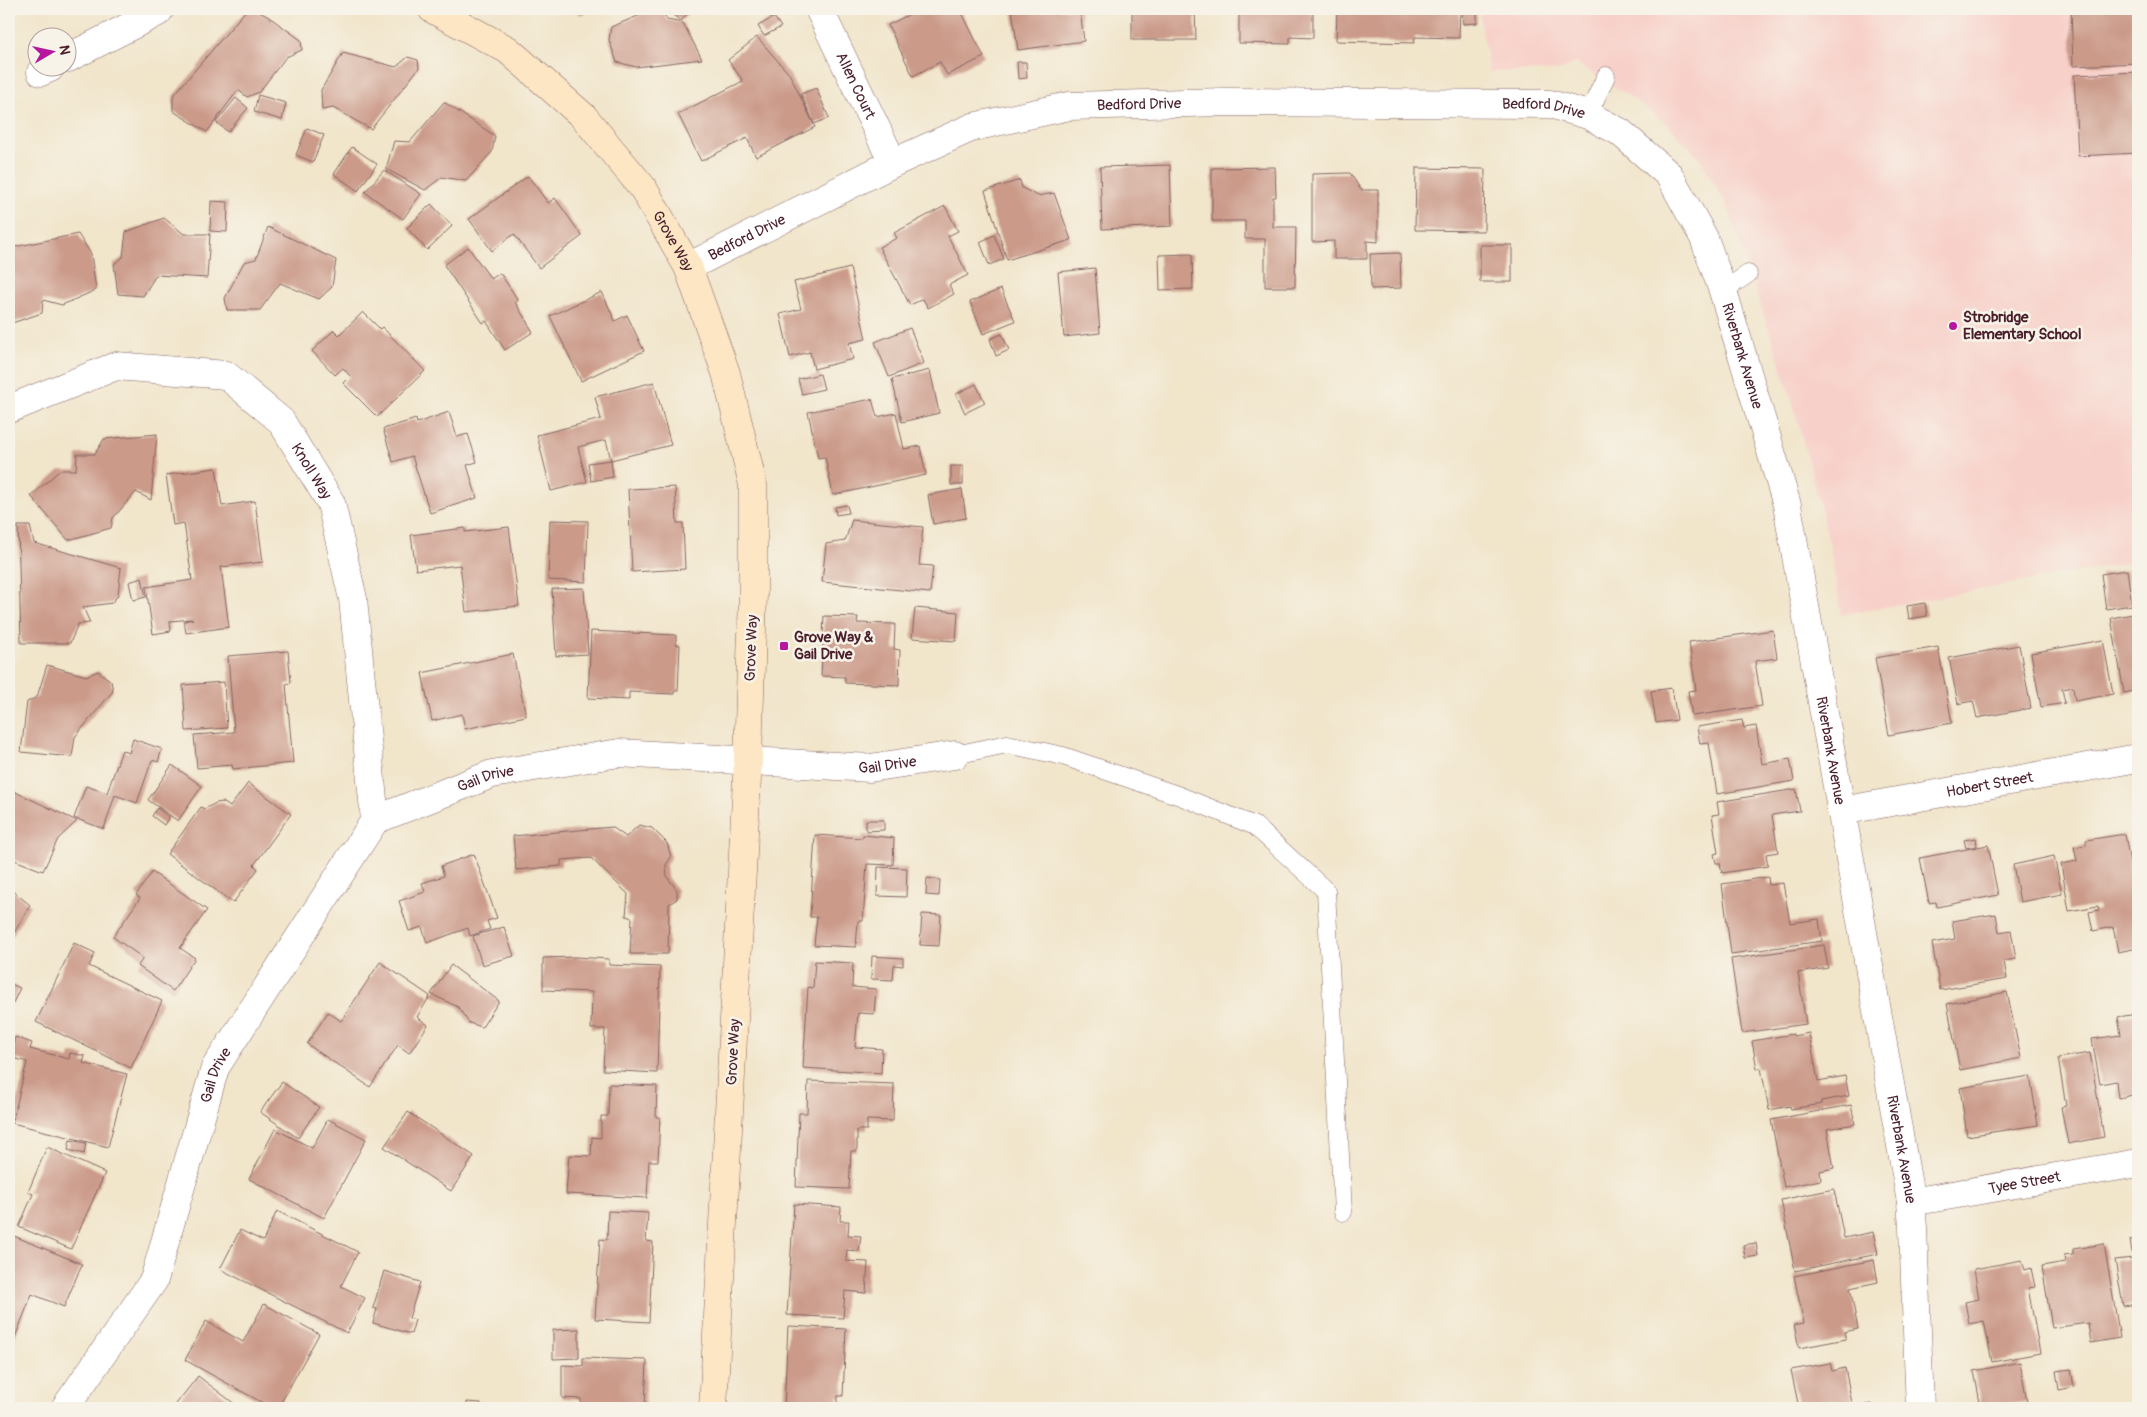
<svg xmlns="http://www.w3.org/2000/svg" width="2147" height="1417" font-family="Pangolin,sans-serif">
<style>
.built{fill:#f7d0c9}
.building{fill:#cb9a89}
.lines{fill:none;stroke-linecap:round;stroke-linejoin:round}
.lane-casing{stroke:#846463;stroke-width:19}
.street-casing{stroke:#846463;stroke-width:29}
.secondary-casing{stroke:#846463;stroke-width:29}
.lane{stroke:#fff;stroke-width:18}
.street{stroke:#fff;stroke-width:28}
.secondary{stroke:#fce6c4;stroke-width:28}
.poi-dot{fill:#b5179e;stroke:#f7f3e8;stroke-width:2}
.labels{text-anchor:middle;stroke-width:5;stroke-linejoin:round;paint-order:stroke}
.street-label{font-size:15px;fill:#4a1f2b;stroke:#f7f3e8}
.poi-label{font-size:15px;font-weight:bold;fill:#4a1f2b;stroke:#f7f3e8;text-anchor:start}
</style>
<rect width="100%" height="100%" fill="#f7f3e8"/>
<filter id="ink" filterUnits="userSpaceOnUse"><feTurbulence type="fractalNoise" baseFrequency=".02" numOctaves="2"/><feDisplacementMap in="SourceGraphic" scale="10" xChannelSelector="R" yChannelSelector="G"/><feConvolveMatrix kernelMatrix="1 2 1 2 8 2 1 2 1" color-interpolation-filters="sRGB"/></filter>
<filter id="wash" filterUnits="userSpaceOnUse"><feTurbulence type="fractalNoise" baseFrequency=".0096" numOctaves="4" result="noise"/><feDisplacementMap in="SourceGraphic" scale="20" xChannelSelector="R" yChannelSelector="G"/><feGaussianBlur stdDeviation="1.12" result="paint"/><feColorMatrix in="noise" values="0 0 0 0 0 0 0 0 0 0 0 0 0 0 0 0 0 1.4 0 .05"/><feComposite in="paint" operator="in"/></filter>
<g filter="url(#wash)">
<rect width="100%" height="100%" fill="#f1e5ca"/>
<polygon class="built" points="1479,9 2138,9 2138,561 1841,615 1829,541 1793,403 1728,207 1699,157 1667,124 1629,96 1575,63 1559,71 1489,72"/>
<g id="blocks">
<g class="building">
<polygon points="247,9 254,9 269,17 301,40 302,50 286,57 259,92 247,97 238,90 207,132 173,111 173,96"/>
<polygon points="572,9 592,9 582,15"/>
<polygon points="655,9 662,9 667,20 683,23 702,59 636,67 617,62 609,40 611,27"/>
<polygon points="666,9 692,9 681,21"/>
<polygon points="920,9 960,9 984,57 947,75 940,62 913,76 888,25"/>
<polygon points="1012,9 1080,9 1084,41 1018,50"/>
<polygon points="1132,9 1195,9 1196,40 1132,40"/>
<polygon points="1239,9 1313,9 1313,38 1290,37 1290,44 1239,43"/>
<polygon points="1337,9 1460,9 1459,38 1415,37 1414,43 1336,41"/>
<polygon points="1462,9 1477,9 1477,23 1463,24"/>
<polygon points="2071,9 2138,9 2138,63 2073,66"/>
<polygon points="774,17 781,27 764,36 758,26"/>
<polygon points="757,37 790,75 815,127 756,157 747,138 701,161 678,114 743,81 728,60"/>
<polygon points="343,53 396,67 408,57 418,60 419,68 371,129 333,108 322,110 321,90"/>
<polygon points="1017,62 1026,62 1027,78 1018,79"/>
<polygon points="2138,72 2138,153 2078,156 2074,75"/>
<polygon points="816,88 829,118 814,124 801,94"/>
<polygon points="258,95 286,103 282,120 254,112"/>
<polygon points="236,98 248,108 228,132 216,122"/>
<polygon points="444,102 495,136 492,152 466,181 442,177 425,190 386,169 394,141 410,142"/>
<polygon points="307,128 324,135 313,162 296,155"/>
<polygon points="352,147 377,164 358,191 334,174"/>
<polygon points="1170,165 1172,226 1102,229 1100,167"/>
<polygon points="1275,167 1276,197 1273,197 1273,227 1296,227 1295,287 1265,287 1265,239 1245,239 1245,221 1212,221 1212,168"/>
<polygon points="1416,168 1485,169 1484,231 1415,230"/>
<polygon points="384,170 421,194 403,219 365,192"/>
<polygon points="1350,173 1361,190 1378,190 1378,242 1367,241 1367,259 1334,259 1334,241 1312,242 1312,174"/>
<polygon points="528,176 548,203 555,198 582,236 539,268 514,234 492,251 469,219"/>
<polygon points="1020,180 1022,188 1038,196 1054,193 1071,240 1007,260 985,191"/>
<polygon points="211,201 228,202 227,232 210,231"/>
<polygon points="431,204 452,226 427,250 407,228"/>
<polygon points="945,206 958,231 948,236 968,275 949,285 954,294 928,308 923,299 910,305 879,247 897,238 894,233"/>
<polygon points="164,218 184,234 210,234 207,278 156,275 143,296 118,294 114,264 123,257 126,232"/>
<polygon points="268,227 336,260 332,287 319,299 280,283 260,310 227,310 225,298 244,262 256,259"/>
<polygon points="78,234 91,254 96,290 62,305 43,300 42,313 12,323 9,311 9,248"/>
<polygon points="994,235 1004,259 989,265 980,242"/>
<rect x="1480" y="245" width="32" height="37"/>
<polygon points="468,247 491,279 500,273 518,300 515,302 533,332 505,350 486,321 483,323 444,265"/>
<polygon points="1400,253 1401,288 1371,289 1370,254"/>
<polygon points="1192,254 1193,289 1160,290 1159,255"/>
<polygon points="850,268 866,339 849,343 853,359 814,369 810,352 790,357 780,314 801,309 794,282"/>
<polygon points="1095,268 1100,333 1064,337 1058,272"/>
<polygon points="1001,289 1015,321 983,334 970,302"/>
<polygon points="602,292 615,321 627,315 644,351 581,381 550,316"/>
<polygon points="363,312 380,329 382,327 425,371 377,417 343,383 350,376 343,368 335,375 312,351 334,330 339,335"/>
<polygon points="910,328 924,363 889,377 875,342"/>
<polygon points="1002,334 1009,350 996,356 990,339"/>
<polygon points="930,370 939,413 902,422 892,379"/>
<polygon points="820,374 824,389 802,394 798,379"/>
<polygon points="654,382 671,445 611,460 606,440 578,447 587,482 551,491 537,435 601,419 595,397"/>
<polygon points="976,384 985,403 965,413 956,394"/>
<polygon points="872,399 877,417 896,413 904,449 920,446 926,475 833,495 825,457 818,458 808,412"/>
<polygon points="449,412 457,437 468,434 477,462 467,465 477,498 430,513 412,456 393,462 383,429 416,419 417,423"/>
<polygon points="157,434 151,500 136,492 113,518 111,528 68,540 31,496 60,470 76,470 77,454 95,454 104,439"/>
<polygon points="611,460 613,477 591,481 588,463"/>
<rect x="951" y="466" width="12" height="19"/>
<polygon points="216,468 222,506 255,501 263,562 221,567 229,627 186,633 184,621 193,619 170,621 171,631 153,634 146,587 192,580 184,523 173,525 166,475"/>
<polygon points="675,487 677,523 683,523 685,569 632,572 628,489"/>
<polygon points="962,489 966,518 933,524 928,495"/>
<polygon points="847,505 849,513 836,515 835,507"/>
<polygon points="550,520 588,521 586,582 548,580"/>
<polygon points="852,520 923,527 919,565 933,566 930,593 822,582 826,544 845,541"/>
<polygon points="18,526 30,526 34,543 121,568 118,595 112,603 83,607 90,623 78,624 70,643 21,643"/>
<polygon points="509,527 519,606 466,612 460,565 416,570 411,535 465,528 465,532"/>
<polygon points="2127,570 2132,605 2106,609 2101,574"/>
<polygon points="142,578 146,597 133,600 129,582"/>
<polygon points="584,588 588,654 556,656 552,589"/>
<polygon points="1925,603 1927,616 1909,619 1907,606"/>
<polygon points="915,608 958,612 956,641 912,638"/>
<polygon points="2138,613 2138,690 2124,693 2111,618"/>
<polygon points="824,616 858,617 857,623 895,624 894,649 900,650 899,685 845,683 845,677 821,676"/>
<polygon points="1773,630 1777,658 1755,661 1762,706 1692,716 1688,691 1696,690 1689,642"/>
<polygon points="591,631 676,635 676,644 680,645 678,691 674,691 674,694 629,692 629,700 588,698"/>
<polygon points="2103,640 2113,694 2075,701 2073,687 2062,689 2065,703 2041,707 2031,653"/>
<polygon points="2019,645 2031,708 1977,718 1973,701 1958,704 1949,658"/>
<polygon points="1938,647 1952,723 1889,735 1875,658"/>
<polygon points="288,651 291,683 286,684 293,763 233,769 232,765 197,768 194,735 234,732 228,656"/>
<polygon points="513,654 526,716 465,729 462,714 432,721 422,673"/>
<polygon points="47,665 86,676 98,671 111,681 113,691 75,737 72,757 21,752 27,702 37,697"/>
<polygon points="224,682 227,728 186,731 183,685"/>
<polygon points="1672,688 1677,720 1656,723 1651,691"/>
<polygon points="1742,720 1744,728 1756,726 1762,764 1790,759 1794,781 1717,794 1709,743 1700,744 1697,727"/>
<polygon points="133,739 162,749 158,762 152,760 137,803 115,795 104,829 74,818 86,786 107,793 122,750 129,753"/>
<polygon points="172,765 202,786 178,821 148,800"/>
<polygon points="248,783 291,814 254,865 258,869 233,903 167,854 201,807 204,809 216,803 223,802 230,807"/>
<polygon points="9,789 77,821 58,839 43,871 9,858"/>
<polygon points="1796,789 1800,811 1772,815 1778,852 1766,854 1768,866 1722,873 1720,863 1716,863 1714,854 1718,853 1712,815 1719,814 1717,802"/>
<polygon points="157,808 169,817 164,825 152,816"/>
<polygon points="866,820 884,820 884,830 866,831"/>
<polygon points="639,825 652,828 667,843 671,857 666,865 667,877 677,890 677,899 669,904 668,954 630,954 632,918 626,916 628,894 591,858 561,860 561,866 516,870 513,836 612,827 626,837"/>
<polygon points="2125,834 2138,911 2138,948 2118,952 2113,927 2093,931 2089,912 2099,910 2098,906 2069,911 2061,864 2077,861 2074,847 2086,845 2086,840"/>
<polygon points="815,835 862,838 863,835 894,838 893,865 867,864 863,921 858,921 856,947 814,945 817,917 810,917"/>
<polygon points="1976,838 1977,846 1966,848 1964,840"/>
<polygon points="1988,845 1998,895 1937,907 1936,902 1929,903 1920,858"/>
<polygon points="474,854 497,918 487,921 490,929 470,936 468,928 427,943 422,927 409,931 399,901 425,892 422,883 444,876 441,866"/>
<polygon points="2054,856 2062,894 2020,902 2013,865"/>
<polygon points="878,867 907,868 906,897 877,896"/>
<polygon points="152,872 207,910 180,948 195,958 173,991 138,966 143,958 113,937 140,898 136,895"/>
<polygon points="1768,877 1769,885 1783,883 1790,923 1819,919 1822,941 1731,954 1722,884"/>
<polygon points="927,878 940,880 939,896 926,895"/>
<polygon points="9,888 30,905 9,942"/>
<polygon points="922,914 941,915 939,946 920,945"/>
<polygon points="1996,914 1999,932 2011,930 2016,959 2004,961 2007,979 1940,990 1932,943 1955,939 1952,921"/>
<polygon points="504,927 514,956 482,965 473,936"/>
<polygon points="74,943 95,953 89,966 162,1001 131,1068 36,1022"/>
<polygon points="1824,945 1828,968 1798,973 1806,1024 1742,1033 1731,959"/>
<polygon points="872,956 903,958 903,966 894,965 893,980 871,979"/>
<polygon points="576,957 609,959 609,965 660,967 657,1073 603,1070 605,1029 591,1029 592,992 543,990 543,958"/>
<polygon points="815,961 853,963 852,987 876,989 874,1014 858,1013 855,1047 882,1049 881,1073 803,1068 808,987 813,988"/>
<polygon points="380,962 430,996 417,1017 428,1025 409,1053 398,1045 370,1087 307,1044 328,1012 341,1021"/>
<polygon points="451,965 499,1001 482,1027 469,1023 458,1007 431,994"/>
<polygon points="9,983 20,988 12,1005 9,1003"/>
<polygon points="2007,992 2021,1058 1960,1070 1947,1004"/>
<polygon points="2137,1014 2138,1094 2118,1098 2116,1081 2100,1084 2092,1039 2121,1035 2118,1017"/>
<polygon points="1809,1033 1818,1081 1845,1076 1849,1096 1821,1101 1821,1104 1791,1109 1790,1106 1769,1110 1761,1068 1757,1069 1752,1041 1793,1034 1793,1036"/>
<polygon points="15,1037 32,1043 30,1049 69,1059 70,1053 85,1056 83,1063 127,1074 108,1147 12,1123 27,1062 10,1057"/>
<polygon points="2090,1053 2104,1137 2068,1144 2061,1107 2066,1106 2058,1058"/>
<polygon points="2030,1076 2038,1125 1967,1136 1960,1088"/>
<polygon points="808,1081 894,1084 893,1121 867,1120 867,1130 857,1130 857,1151 851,1151 849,1189 796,1187 799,1113 807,1113"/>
<polygon points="282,1082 319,1107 298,1138 260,1112"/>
<polygon points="609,1084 657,1086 656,1117 660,1117 658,1161 649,1161 647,1198 566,1194 569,1155 591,1156 592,1137 601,1138 601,1116 608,1116"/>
<polygon points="1851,1105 1855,1124 1827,1129 1834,1168 1820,1171 1821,1180 1784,1187 1771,1120"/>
<polygon points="408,1112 474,1156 451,1191 384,1147"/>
<polygon points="328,1119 366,1139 324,1218 249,1179 275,1129 312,1148"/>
<polygon points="70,1140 86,1143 84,1154 68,1150"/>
<polygon points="47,1147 105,1173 71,1249 19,1227 33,1194 28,1192"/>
<polygon points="1834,1189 1844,1238 1873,1232 1878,1254 1795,1271 1781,1200"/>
<polygon points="794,1204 841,1207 840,1221 849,1221 848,1235 861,1236 859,1251 847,1250 846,1261 868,1262 866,1293 845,1291 843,1318 787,1315"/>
<polygon points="277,1211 358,1252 341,1286 365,1298 347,1333 220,1269 240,1230 263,1241"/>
<polygon points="608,1211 648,1213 646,1241 653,1242 649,1322 595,1319 600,1239 607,1240"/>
<polygon points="9,1234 82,1264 64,1307 32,1294 14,1340 9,1337"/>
<polygon points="2138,1239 2138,1304 2123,1306 2115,1260 2133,1258 2130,1240"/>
<polygon points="1756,1243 1758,1256 1745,1258 1743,1245"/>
<polygon points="2104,1244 2120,1338 2091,1343 2088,1323 2052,1328 2042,1266 2065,1262 2064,1255 2073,1254 2073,1249"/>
<polygon points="1874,1260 1878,1282 1850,1288 1858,1329 1844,1332 1846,1339 1799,1348 1794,1325 1804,1323 1794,1276"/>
<polygon points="2022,1260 2025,1270 2031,1268 2035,1287 2028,1288 2040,1353 1992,1362 1984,1321 1969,1324 1965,1302 1979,1299 1974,1269"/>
<polygon points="384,1271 420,1282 409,1318 415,1320 411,1334 373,1323 377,1309 373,1308"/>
<polygon points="264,1304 319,1334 278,1408 272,1408 185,1360 206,1321 243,1342"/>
<polygon points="788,1326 846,1329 843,1396 838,1396 837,1408 784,1408"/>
<polygon points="579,1329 579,1358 553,1359 553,1330"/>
<polygon points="583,1358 647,1360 645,1408 581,1408 581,1399 562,1398 562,1365 583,1366"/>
<polygon points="2020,1362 2027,1402 1981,1408 1974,1371"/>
<polygon points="1830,1363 1832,1371 1845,1368 1853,1408 1799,1408 1791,1370"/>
<polygon points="2071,1369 2074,1387 2059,1390 2056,1371"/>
<polygon points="198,1376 240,1408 173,1408"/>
<polygon points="467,1402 481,1403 481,1408 467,1408"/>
<polygon points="1871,1404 1872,1408 1855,1408 1855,1407"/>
</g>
</g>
</g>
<g filter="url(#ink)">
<use href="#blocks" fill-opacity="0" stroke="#846463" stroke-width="1"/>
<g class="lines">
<g class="lane-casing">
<g id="lane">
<polyline points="1588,115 1606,76"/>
<polyline points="1723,291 1748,274"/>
<polyline points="955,755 1007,744 1063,756 1180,796 1255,826 1326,891 1343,1212"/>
</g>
</g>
<g class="street-casing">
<g id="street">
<path id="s1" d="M 819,9 L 893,163"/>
<polyline points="68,58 158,12 160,9"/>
<polyline points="41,72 50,68"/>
<path id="s2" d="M 688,267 L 893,163 L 973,127 L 1069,106 L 1225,102 L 1550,104 L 1588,115 L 1620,132 L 1669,175 L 1704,238 L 1723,291 L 1787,505 L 1911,1202 L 1913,1228 L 1920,1408"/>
<path id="s3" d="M 9,409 L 116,366 L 226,375 L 281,421 L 331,503 L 353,599 L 375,820"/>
<path id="s4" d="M 1841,811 L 2138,758"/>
<path id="s5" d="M 1911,1202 L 2138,1163"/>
<path id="s6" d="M 65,1408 L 154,1280 L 215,1068 L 375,820 L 492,774 L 619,753 L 870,768 L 955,755"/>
</g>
</g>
<g class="secondary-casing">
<g id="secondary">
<path id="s7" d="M 432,9 L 508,50 L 584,117 L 643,188 L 688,267 L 726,373 L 753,485 L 753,595 L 748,760 L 713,1408"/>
</g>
</g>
<use href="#lane" class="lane"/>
<use href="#street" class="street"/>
<use href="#secondary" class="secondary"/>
</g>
</g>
<g class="poi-dot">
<circle cx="1953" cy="326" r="5"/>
<rect x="779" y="641" width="10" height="10" rx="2.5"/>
</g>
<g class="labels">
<g class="street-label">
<text dy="5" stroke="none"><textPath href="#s1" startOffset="85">Allen Court</textPath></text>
<text dy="5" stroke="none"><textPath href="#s2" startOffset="486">Bedford Drive</textPath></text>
<text dy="5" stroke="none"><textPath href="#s2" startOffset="891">Bedford Drive</textPath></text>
<text dy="5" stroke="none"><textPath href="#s2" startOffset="66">Bedford Drive</textPath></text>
<text dy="5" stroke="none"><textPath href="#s7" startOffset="341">Grove Way</textPath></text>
<text dy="5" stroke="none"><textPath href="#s2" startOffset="1234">Riverbank Avenue</textPath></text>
<text dy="5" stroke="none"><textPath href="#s3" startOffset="356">Knoll Way</textPath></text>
<text transform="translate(751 648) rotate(-88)" y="5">Grove Way</text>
<text dy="5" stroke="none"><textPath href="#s2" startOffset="1639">Riverbank Avenue</textPath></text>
<text dy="5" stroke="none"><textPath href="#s6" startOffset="1195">Gail Drive</textPath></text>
<text dy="5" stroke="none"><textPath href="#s6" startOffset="790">Gail Drive</textPath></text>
<text dy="5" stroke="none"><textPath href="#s4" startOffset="151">Hobert Street</textPath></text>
<text transform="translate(733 1052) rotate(-87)" y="5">Grove Way</text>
<text dy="5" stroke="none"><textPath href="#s6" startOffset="370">Gail Drive</textPath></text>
<text dy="5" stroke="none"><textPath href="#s2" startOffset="2044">Riverbank Avenue</textPath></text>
<text dy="5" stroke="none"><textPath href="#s5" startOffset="115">Tyee Street</textPath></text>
</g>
<g class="poi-label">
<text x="1963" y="322">Strobridge<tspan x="1963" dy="17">Elementary School</tspan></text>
<text x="794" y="642">Grove Way &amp;<tspan x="794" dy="17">Gail Drive</tspan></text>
</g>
</g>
<rect width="2147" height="1417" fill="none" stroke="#f7f3e8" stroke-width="30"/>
<g transform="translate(52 52) rotate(81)"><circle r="24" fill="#f7f3e8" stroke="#b29e9c"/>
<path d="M0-4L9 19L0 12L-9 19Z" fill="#b5179e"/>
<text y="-8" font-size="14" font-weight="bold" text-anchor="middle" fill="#4a1f2b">N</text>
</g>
</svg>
